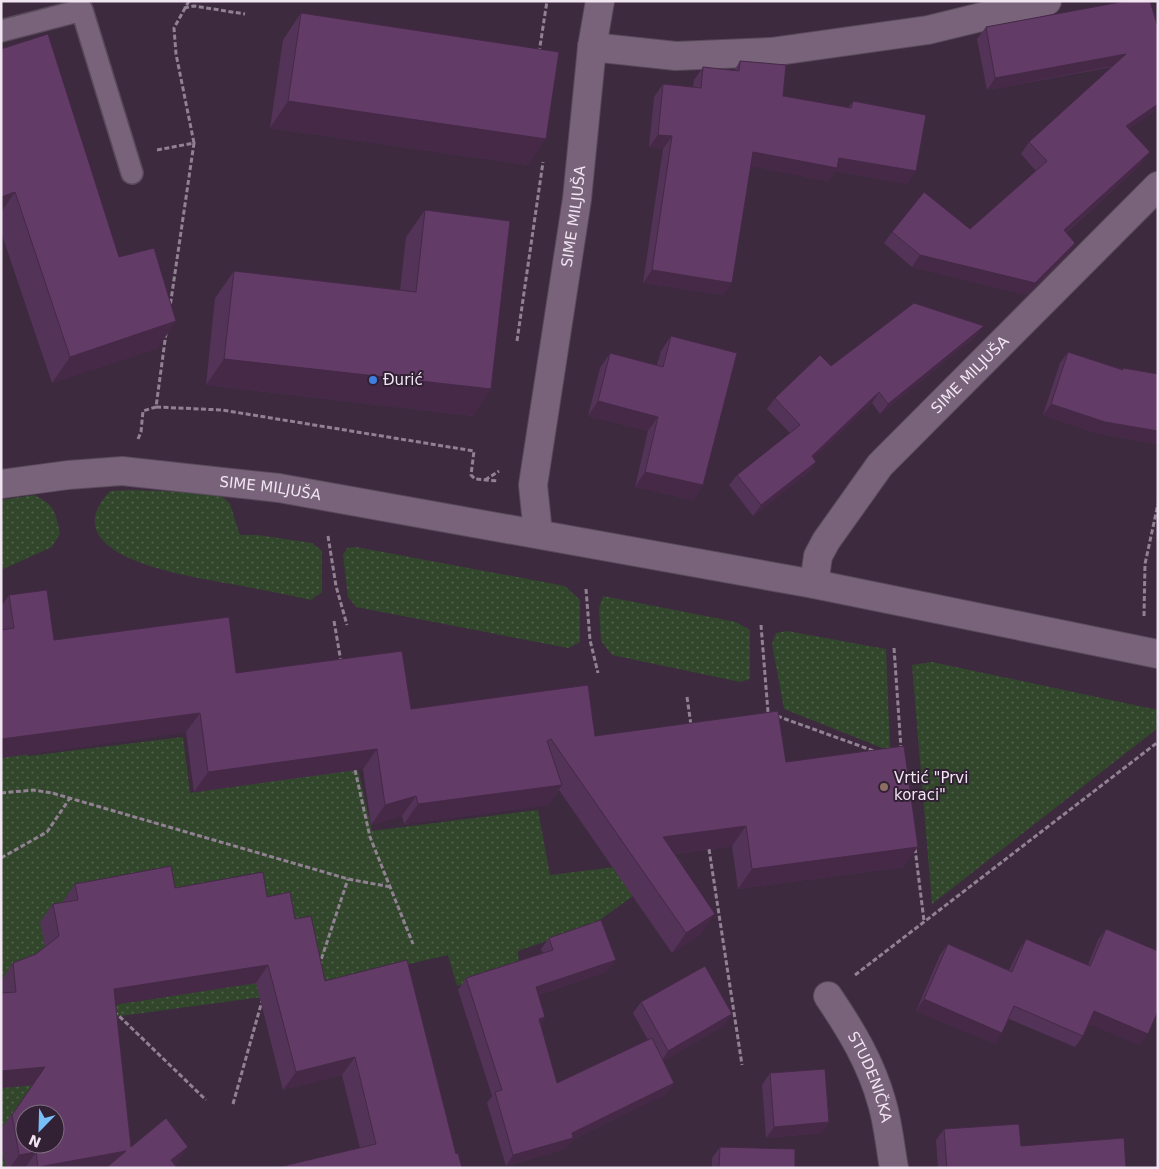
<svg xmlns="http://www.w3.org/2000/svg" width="1159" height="1169" font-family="'DejaVu Sans',sans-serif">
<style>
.grass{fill:url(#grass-dots);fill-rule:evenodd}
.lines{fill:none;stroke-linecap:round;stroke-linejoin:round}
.service-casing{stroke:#59495a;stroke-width:24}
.minor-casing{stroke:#59495a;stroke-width:30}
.path{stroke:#918192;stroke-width:3;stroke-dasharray:5 2.5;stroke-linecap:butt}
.service{stroke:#78637a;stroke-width:21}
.minor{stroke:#78637a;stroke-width:28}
.wall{fill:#543358}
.shaded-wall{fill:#452947}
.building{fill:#623b66;stroke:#452947;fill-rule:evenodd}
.shop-dot{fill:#3f7fe0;stroke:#322034;stroke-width:2}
.education-dot{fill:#8d6e63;stroke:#322034;stroke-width:2}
.labels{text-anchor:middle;stroke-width:4;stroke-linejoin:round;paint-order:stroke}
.street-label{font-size:15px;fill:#f1e5f2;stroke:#322034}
.poi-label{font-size:15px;fill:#f1e5f2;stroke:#322034;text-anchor:start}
</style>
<defs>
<pattern id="grass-dots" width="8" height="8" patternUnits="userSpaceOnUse" patternTransform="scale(1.25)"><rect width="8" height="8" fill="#31462b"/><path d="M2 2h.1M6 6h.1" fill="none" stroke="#4f614a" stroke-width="1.8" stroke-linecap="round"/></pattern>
</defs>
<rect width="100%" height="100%" fill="#3d2a3f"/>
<g class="grass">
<path d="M 128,490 L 219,493 L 230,504 L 240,535 L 258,535 L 312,543 L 322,551 L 322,592 L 311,600 C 283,594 254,588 225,583 C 188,576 49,556 110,491 Z"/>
<path d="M 34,495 C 55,505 55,511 60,533 L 52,547 L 1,570 L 1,500 Z"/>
<polygon points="356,547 565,586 580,600 580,642 568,648 356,607 348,597 343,555 347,548"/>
<polygon points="603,596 736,622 750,630 750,679 740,682 612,655 601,641 599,608"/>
<polygon points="787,631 886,649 890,751 784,709 772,644 776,633"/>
<polygon points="932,662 1158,710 1158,728 932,904 912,665"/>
<path d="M 18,689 L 28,756 L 183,737 L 190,793 L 358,769 L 372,831 L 538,810 L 550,875 L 680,859 L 673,867 L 594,924 L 518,951 L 519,965 L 457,986 L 448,955 L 270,996 L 113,1017 L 82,1168 L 1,1168 L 1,727 ZM 25,1114 L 55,1114 L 55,1144 L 25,1144 Z"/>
</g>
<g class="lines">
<g class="service-casing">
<polyline id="service" points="1,31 82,10 132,173"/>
</g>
<g class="minor-casing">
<g id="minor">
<polyline points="592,47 676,56 771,52 928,30 1047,1"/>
<path id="s1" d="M 1,484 L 68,475 L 122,471 L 279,488 L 814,584 L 1158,654"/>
<path id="s2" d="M 538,533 L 533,485 L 577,199 L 592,47 L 600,1"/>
<path id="s3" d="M 814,584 L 818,556 L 826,541 L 880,465 L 1158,186"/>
<path id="s4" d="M 828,996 C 851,1030 871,1063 882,1103 C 888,1123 890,1146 894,1168"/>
</g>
</g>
<g class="path">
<polyline points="189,1 174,28 176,54 194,143"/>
<polyline points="184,8 194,6 245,14"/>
<polyline points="539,53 547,1"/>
<polyline points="157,150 194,143 170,307"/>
<polyline points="517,341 543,162"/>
<polyline points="156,407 222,410 474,451 471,475 475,479 498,481"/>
<polyline points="138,439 141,432 143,411 156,407 166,333"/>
<polyline points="485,480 499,471"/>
<polyline points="328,536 336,586 347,625"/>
<polyline points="586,589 590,640 598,673"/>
<polyline points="1144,616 1145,564 1158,504"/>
<polyline points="334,621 341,662"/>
<polyline points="761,625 768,712 771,713"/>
<polyline points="894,648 901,748"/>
<polyline points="687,697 691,725"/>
<polyline points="777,716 874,751"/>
<polyline points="355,770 370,837 413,944"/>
<polyline points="1,793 33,790 52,793 348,879 391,887"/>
<polyline points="915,848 924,921"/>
<polyline points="709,849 742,1065"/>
<polyline points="1,858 47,832 70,798"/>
<polyline points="319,966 348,879"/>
<polyline points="855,975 1158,742"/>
<polyline points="113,1015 117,1014 206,1100"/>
<polyline points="233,1104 262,1001"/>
</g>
<use href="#service" class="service"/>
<use href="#minor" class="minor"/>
</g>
<g class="wall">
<polygon points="1126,1 1129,129 1141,164 1066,233 1075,243 1067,255 1027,295 912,267 884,243 892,232 970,229 1036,171 1021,154 1029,142 1112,67 987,90 977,39 986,27"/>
<polygon points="301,13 528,165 270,128 283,40"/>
<polygon points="1,49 119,257 158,348 52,383 1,232"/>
<polygon points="740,61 783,96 848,108 853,101 907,184 835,171 828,181 751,166 724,295 643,283 663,149 649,147 654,97 663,84 693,87 694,80 703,67 734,71"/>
<polygon points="425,210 473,416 206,385 215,298 234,271 400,290 406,237"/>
<polygon points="671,336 703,485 693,500 635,487 648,431 588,416 600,368 610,353 657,365 661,351"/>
<polygon points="976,336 880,414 872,403 813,458 816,462 809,472 753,516 729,485 737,475 790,433 767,409 775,398 831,366"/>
<polygon points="1068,352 1122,369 1123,368 1158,374 1158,441 1156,444 1097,433 1043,415 1060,363"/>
<polygon points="9,595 54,640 236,673 411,709 595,736 786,762 904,867 738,889 732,846 674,854 701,934 672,953 559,790 548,805 404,824 402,816 371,825 363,769 194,792 186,732 1,758 1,607"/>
<polygon points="75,884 175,888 267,897 295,919 325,981 456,1154 462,1168 360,1148 342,1075 283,1090 256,983 115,1004 131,1147 175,1165 177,1168 6,1168 1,1144 1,1129 33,1085 1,1088 2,993 1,981 13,963 36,954 45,947 40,922 53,904 62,903"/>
<polygon points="1106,929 1140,1045 1089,1024 1083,1036 1075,1047 1009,1019 995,1044 916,1011 940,955 948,944 1009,970 1019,950 1026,939 1088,965 1098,940"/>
<polygon points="549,938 608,971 538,995 545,1017 540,1025 557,1083 648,1040 633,1013 641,1002 725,1025 663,1061 674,1083 666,1094 572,1140 565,1149 506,1166 487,1103 492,1096 458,990 466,978 543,953 541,949"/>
<polygon points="770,1073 829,1122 822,1133 766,1138 762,1085"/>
<polygon points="944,1129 1021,1146 1126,1168 938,1168 936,1140"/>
<polygon points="720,1147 795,1168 712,1168 712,1158"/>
</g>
<g class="shaded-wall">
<polygon points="737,1 755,1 753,3"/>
<polygon points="1126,54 1118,65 987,90 995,78"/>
<polygon points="288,101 546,139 528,165 270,128"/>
<polygon points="1158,104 1158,110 1117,137 1126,126"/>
<polygon points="658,135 672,136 663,149 649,147"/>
<polygon points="753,152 839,158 916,171 907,184 835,171 828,181 744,165"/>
<polygon points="1150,152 1141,164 1055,242 1064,230"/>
<polygon points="15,192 1,212 1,197"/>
<polygon points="1075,243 1067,255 1027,295 912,267 920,255"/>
<polygon points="652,270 732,283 724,295 643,283"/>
<polygon points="176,321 158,348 52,383 70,357"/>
<polygon points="984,326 976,336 880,414 888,404"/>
<polygon points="224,359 491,389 473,416 206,385"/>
<polygon points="879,392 872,403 805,467 812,456"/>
<polygon points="598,401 658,417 648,431 588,416"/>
<polygon points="1051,404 1158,431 1158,441 1156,444 1097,433 1043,415"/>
<polygon points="816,462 809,472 753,516 761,505"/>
<polygon points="645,472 703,485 693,500 635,487"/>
<polygon points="200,713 186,732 1,758 1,739"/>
<polygon points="377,749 363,769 194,792 208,772"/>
<polygon points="562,785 548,805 404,824 418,804"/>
<polygon points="416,796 402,816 371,825 385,805"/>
<polygon points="746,826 732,846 649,857 663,837"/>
<polygon points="918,847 904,867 738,889 752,869"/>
<polygon points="715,914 701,934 672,953 686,933"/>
<polygon points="616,960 608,971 528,998 536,987"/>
<polygon points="268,965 256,983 101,1007 114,989"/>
<polygon points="924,999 1002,1033 995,1044 916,1011"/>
<polygon points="1094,1011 1148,1034 1140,1045 1086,1023"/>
<polygon points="732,1014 725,1025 661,1062 668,1051"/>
<polygon points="545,1017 538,1028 539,1019"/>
<polygon points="355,1057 342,1075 283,1090 296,1072"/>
<polygon points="45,1067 33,1085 1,1088 1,1071"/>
<polygon points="674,1083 666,1094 572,1140 565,1149 506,1166 513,1155 572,1133"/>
<polygon points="829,1122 822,1133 766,1138 774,1127"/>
<polygon points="188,1147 176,1165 172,1168 171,1160"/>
<polygon points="126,1151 115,1168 38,1168 38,1167"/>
<polygon points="36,1152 25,1168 10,1168 19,1155"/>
</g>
<g class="building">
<polygon points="1126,1 1150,1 1158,28 1158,104 1126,126 1150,152 1064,230 1075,243 1035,283 920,255 892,232 924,192 970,229 1047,161 1029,142 1126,54 995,78 986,27"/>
<polygon points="301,13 559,52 546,139 288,101"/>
<polygon points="48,34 119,257 154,248 176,321 70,357 15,192 1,197 1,49"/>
<polygon points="740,61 786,65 783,96 851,108 853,101 926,115 916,171 839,158 837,168 753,152 732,283 652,270 672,136 658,135 663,84 701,88 703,67 739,71"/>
<polygon points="425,210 510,221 491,389 224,359 234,271 416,292"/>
<polygon points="914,303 984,326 888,404 879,392 812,456 816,462 761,505 737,475 800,425 775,398 820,355 831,366"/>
<polygon points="671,336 737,353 703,485 645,472 658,417 598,401 610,353 663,367"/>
<polygon points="1068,352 1123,370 1123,368 1158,374 1158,431 1105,422 1051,404"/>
<polygon points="47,590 54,640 229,617 236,673 402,651 411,709 588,685 595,736 778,711 786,762 904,746 918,847 752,869 746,826 663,837 715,914 686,933 551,739 547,741 562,785 418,804 416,796 385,805 377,749 208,772 200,713 1,739 1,630 14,628 9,595"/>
<path d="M 171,866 L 175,888 L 263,872 L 267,897 L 290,892 L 295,919 L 311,916 L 325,981 L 407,960 L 456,1154 L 458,1153 L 462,1168 L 275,1168 L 376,1144 L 355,1057 L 296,1072 L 268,965 L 114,989 L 131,1147 L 166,1118 L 188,1147 L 171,1160 L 177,1168 L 106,1168 L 126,1151 L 38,1167 L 36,1152 L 19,1155 L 12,1115 L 45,1067 L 1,1071 L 1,993 L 16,992 L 13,963 L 36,954 L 59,936 L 53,904 L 78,900 L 75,884 ZM 25,1114 L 55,1114 L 55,1144 L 25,1144 Z"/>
<polygon points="601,920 616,960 536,987 545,1017 539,1019 557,1083 652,1038 674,1083 572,1133 573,1138 513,1155 495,1092 502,1090 466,978 553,950 549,938"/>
<polygon points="1106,929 1158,951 1158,1011 1148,1034 1094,1011 1083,1036 1014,1006 1002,1033 924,999 948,944 1012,972 1026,939 1090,966"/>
<polygon points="705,966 732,1014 668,1051 641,1002"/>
<polygon points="825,1069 829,1122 774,1127 770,1073"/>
<polygon points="1019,1124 1021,1146 1124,1138 1126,1168 947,1168 944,1129"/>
<polygon points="720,1147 795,1149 795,1168 719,1168"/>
</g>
<circle class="shop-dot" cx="373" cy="380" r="5"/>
<circle class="education-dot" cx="884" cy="787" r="5"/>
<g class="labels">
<g class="street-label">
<text dy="5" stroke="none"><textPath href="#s2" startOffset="320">SIME MILJUŠA</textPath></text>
<text dy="5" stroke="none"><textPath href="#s3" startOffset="266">SIME MILJUŠA</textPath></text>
<text dy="5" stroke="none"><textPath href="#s1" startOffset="271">SIME MILJUŠA</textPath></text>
<text dy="5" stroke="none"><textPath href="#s4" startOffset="92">STUDENIČKA</textPath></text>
</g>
<g class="poi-label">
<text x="383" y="385">Đurić</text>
<text x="894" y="783">Vrtić "Prvi<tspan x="894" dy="17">koraci"</tspan></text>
</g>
</g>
<rect width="1159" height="1169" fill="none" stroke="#f1e5f2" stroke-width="5"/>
<g transform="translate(40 1129) rotate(203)"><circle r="24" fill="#322034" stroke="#7e6f80"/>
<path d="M0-4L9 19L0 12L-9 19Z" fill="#77c0f7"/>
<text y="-8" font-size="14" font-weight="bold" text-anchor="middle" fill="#f1e5f2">N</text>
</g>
</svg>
